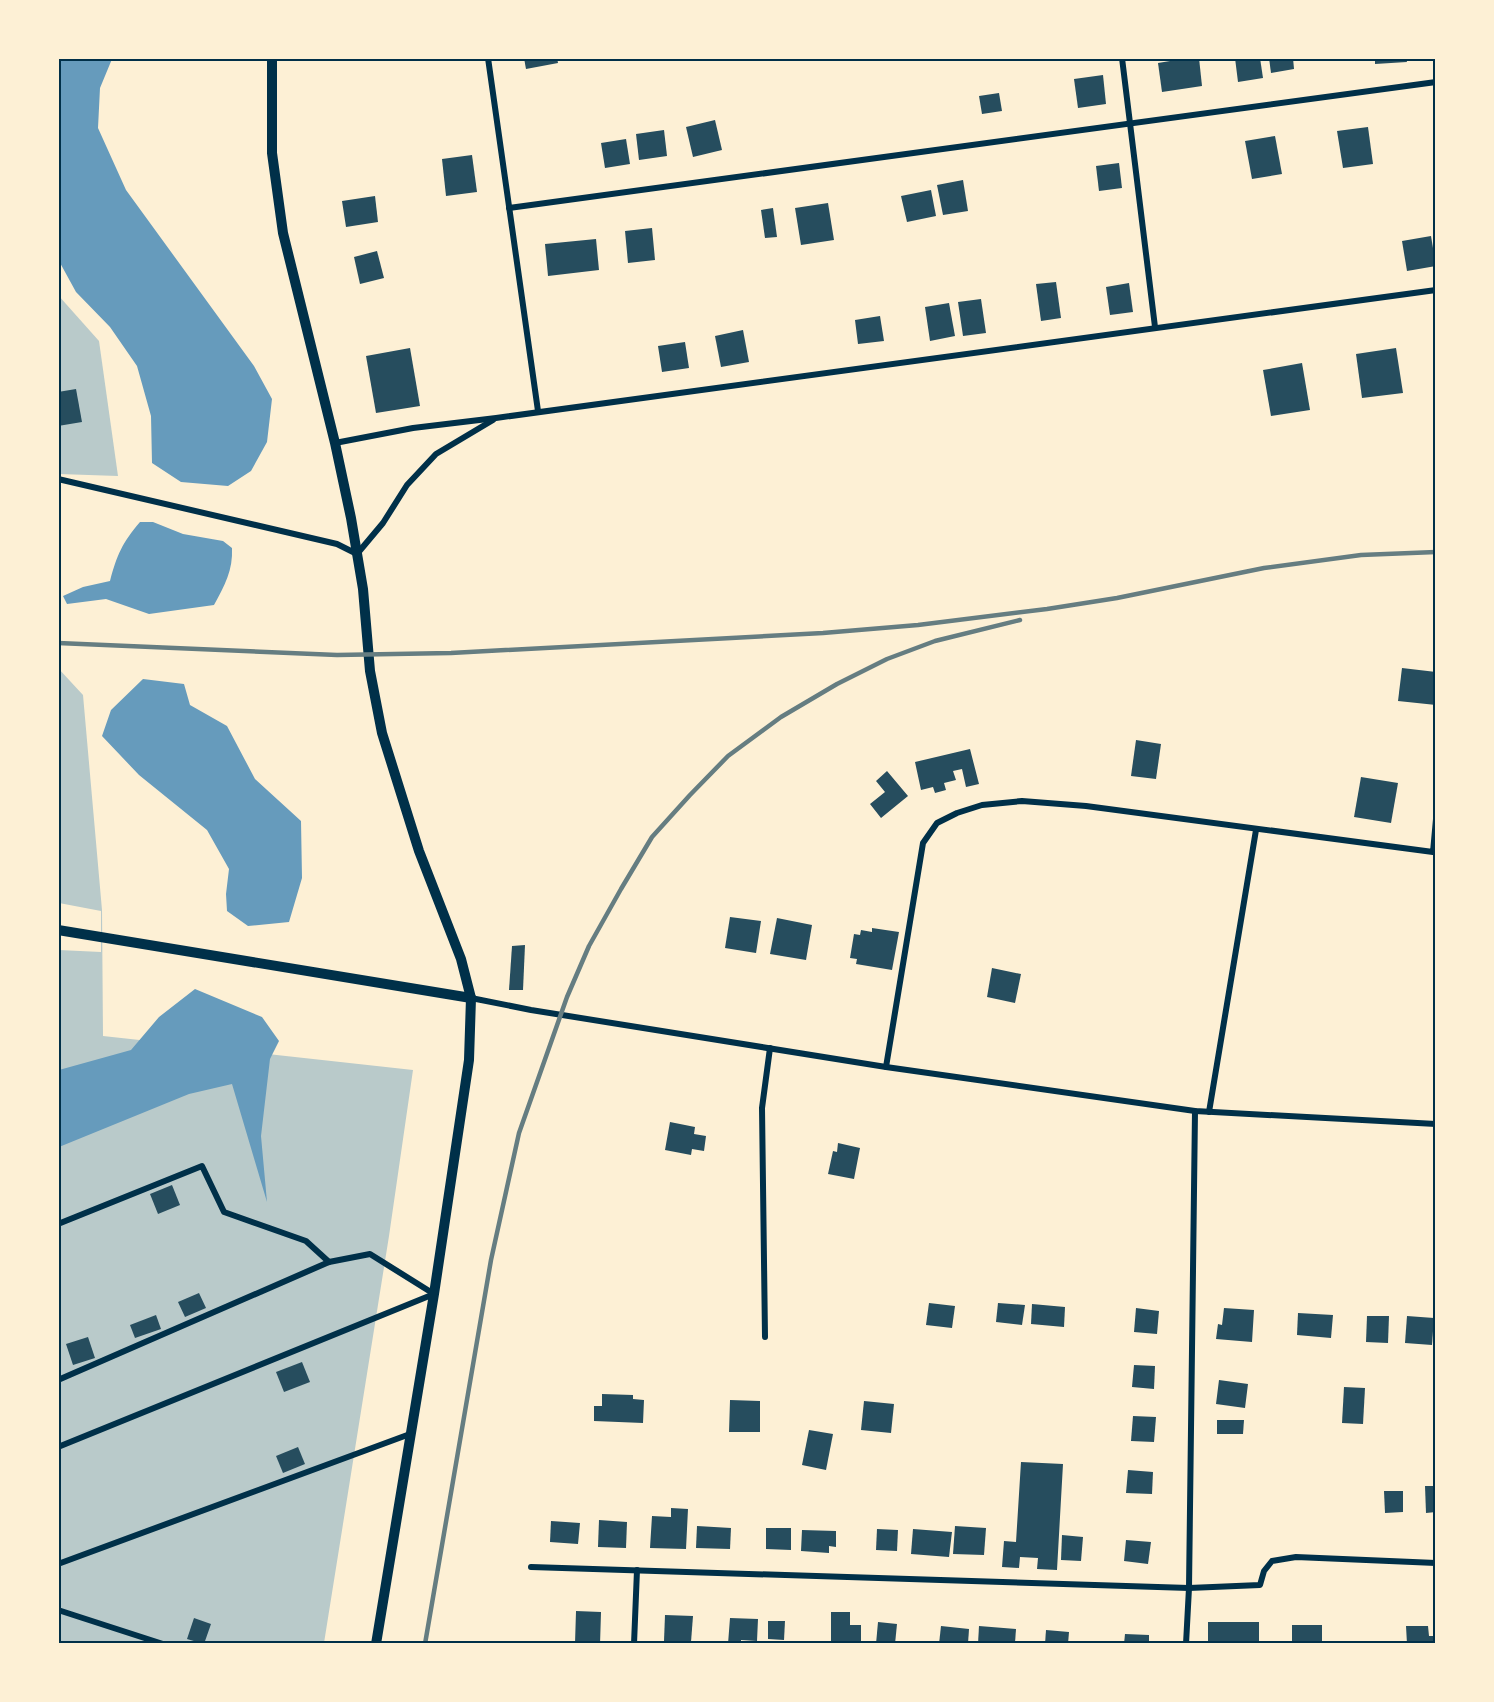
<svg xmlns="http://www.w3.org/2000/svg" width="1494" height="1702" font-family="'DejaVu Sans',sans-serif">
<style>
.green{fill:#b9caca}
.water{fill:#669bbc}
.building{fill:#264d5e}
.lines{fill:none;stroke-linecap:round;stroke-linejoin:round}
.minor{stroke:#003049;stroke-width:6}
.tertiary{stroke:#003049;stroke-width:10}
.rail{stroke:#657d81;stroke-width:4.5}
.neatline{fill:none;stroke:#003049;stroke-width:2}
</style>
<rect width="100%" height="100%" fill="#fdf0d5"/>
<g class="green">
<polygon points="58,295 99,341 118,476 59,474"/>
<polygon points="58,668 83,695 102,910 103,1036 413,1070 389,1236 324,1643 59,1643 59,950 101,952 101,911 59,903"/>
</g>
<g class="water">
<polygon points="58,59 112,59 100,88 98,128 126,190 254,366 272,399 267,442 251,471 228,486 181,482 152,463 151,416 137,366 110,327 76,292 59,261"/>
<path d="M 140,522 L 153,522 L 183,534 L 223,541 L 232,548 C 233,570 225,585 214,605 L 149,614 L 106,599 L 67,604 L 63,596 L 83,587 L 110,581 C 117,555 122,543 140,522 Z"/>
<polygon points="143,679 184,684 190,705 227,726 255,779 301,821 302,878 289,922 248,926 227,911 226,894 229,869 207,830 139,775 102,736 111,710"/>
<polygon points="195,989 262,1017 279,1041 270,1059 261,1136 267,1202 232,1084 189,1094 59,1147 59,1070 131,1050 159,1017"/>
</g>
<g class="building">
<polygon points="524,58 557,58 558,63 526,69"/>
<polygon points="1188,58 1199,58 1202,86 1162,92 1158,63"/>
<polygon points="1235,58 1260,58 1263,78 1238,82"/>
<polygon points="1269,58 1293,58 1294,69 1271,73"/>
<polygon points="1375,58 1406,58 1407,62 1375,64"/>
<polygon points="1103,75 1106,104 1078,108 1074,79"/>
<polygon points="999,93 1002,111 982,114 979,96"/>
<polygon points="715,120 722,150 693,157 686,127"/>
<polygon points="1368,127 1373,164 1343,168 1337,131"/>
<polygon points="664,130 667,156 639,160 636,134"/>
<polygon points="1275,136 1282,174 1252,179 1245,141"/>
<polygon points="626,139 630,164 605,168 601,143"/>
<polygon points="472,155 477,192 446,196 442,159"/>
<polygon points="1119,163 1122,188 1099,191 1096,166"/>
<polygon points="963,180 968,211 943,215 937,185"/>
<polygon points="931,190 936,216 907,222 901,196"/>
<polygon points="375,196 378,222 346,227 342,201"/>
<polygon points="828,203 834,240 801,245 795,208"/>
<polygon points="773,208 777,237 765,238 761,210"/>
<polygon points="652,228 655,260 628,263 625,231"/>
<polygon points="1431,236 1436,266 1407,271 1402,241"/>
<polygon points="596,239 599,270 548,276 545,244"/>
<polygon points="377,251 384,278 360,284 354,257"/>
<polygon points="1056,282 1061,318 1041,321 1036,284"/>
<polygon points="1129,283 1133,312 1110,315 1106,287"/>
<polygon points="981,299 986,333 963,336 958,302"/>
<polygon points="949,303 955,336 930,341 925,307"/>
<polygon points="880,316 884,341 858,344 855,320"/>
<polygon points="743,330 749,362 721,367 715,336"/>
<polygon points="685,342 689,368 662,372 658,346"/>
<polygon points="410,348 420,406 376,413 366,356"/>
<polygon points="1396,348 1403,393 1362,398 1356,354"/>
<polygon points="1302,363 1310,410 1271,416 1263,370"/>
<polygon points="76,389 82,422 58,426 58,392"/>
<polygon points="1402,668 1436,672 1436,705 1398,701"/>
<polygon points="1136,740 1161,744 1156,779 1131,776"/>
<polygon points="970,749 979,784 966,787 962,769 953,771 956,780 944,783 946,790 935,793 933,787 921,790 915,762"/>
<polygon points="887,771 908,796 881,818 870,804 885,792 876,781"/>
<polygon points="1361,777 1398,783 1391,823 1354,817"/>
<polygon points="730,917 761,921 756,953 725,948"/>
<polygon points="777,918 812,925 806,960 770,954"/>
<polygon points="872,928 899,932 892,970 856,964 857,959 850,958 854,934 860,935 861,930 872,932"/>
<polygon points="525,945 523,990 509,990 512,946"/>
<polygon points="992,968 1021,974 1015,1003 987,997"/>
<polygon points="670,1122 695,1127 694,1134 706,1136 704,1151 692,1149 691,1155 665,1150"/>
<polygon points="838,1143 860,1148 854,1179 828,1174 833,1151 837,1152"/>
<polygon points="172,1185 180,1205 158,1214 150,1194"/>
<polygon points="199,1293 206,1308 185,1317 178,1302"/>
<polygon points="929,1303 955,1306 952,1328 926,1325"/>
<polygon points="998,1303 1025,1305 1022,1325 996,1322"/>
<polygon points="1032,1304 1065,1307 1064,1327 1031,1324"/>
<polygon points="1136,1308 1159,1311 1157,1334 1134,1332"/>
<polygon points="1224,1308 1254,1310 1252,1342 1216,1339 1218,1324 1222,1325"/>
<polygon points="1298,1313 1333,1315 1331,1338 1297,1335"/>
<polygon points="156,1315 161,1329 135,1338 130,1325"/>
<polygon points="1367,1316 1389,1316 1388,1343 1366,1342"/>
<polygon points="1407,1316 1434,1318 1432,1345 1405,1343"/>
<polygon points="88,1337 95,1358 73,1365 66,1344"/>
<polygon points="302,1362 310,1382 284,1392 276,1372"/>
<polygon points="1134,1365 1155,1366 1154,1389 1132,1387"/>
<polygon points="1219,1380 1248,1384 1245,1408 1216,1404"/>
<polygon points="1344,1387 1365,1388 1363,1424 1342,1423"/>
<polygon points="602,1394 633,1395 633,1399 644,1400 643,1423 594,1421 594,1406 602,1406"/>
<polygon points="730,1400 760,1401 760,1432 729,1432"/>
<polygon points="864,1401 894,1404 891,1433 861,1430"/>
<polygon points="1133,1416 1156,1417 1154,1442 1131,1441"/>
<polygon points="1217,1420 1244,1420 1243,1434 1217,1434"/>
<polygon points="809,1430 833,1434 826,1470 802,1465"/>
<polygon points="298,1447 305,1464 283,1473 276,1456"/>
<polygon points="1021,1462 1063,1464 1057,1570 1037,1569 1038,1558 1020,1557 1019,1568 1002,1567 1004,1541 1016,1542"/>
<polygon points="1128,1470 1153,1472 1152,1494 1126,1493"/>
<polygon points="1425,1486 1436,1486 1436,1512 1426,1513"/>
<polygon points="1384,1491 1403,1491 1403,1512 1385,1513"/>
<polygon points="671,1508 688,1509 686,1549 650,1548 652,1516 671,1517"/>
<polygon points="599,1520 627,1522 626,1548 598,1547"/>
<polygon points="551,1521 580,1523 578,1544 550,1542"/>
<polygon points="697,1526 731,1528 730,1549 696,1548"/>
<polygon points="955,1526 986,1528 984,1555 953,1554"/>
<polygon points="766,1528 791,1528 791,1550 766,1549"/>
<polygon points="877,1529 898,1530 897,1551 876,1550"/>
<polygon points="913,1529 952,1532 949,1557 911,1554"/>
<polygon points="802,1530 836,1531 836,1547 829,1546 829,1553 801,1551"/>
<polygon points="1062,1535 1083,1537 1081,1561 1061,1560"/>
<polygon points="1126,1540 1151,1542 1148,1564 1124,1561"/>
<polygon points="576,1611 601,1612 600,1644 575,1644"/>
<polygon points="831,1612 850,1612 850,1625 861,1625 861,1644 831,1644"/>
<polygon points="665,1615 693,1616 691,1642 664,1641"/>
<polygon points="194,1618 211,1624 204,1644 187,1639"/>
<polygon points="730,1618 758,1619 757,1641 741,1640 741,1644 728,1644"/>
<polygon points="768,1621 785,1621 784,1640 768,1639"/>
<polygon points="878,1622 897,1624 895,1644 876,1644"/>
<rect x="1208" y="1622" width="51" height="22"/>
<rect x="1292" y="1625" width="30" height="19"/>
<polygon points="941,1626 969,1629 968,1644 939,1644"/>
<polygon points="979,1626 1016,1629 1015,1643 978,1644"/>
<polygon points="1406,1626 1428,1626 1429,1636 1436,1636 1436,1644 1407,1644"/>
<polygon points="1046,1630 1069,1632 1068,1644 1045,1644"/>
<polygon points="1125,1634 1149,1635 1149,1644 1124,1644"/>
</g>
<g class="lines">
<g class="minor">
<polyline points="488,58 538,411"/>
<polyline points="1122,58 1155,327"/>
<polyline points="509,208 1436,82"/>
<polyline points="335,443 413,428 496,418 1436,290"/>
<polyline points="58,479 337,544 357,554 383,523 407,485 436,454 493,420"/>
<polyline points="471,998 531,1010 886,1067 1195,1111 1436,1124"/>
<polyline points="886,1067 923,843 937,823 957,813 982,805 1022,801 1086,806 1433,852 1436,819"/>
<polyline points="1209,1112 1256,830"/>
<polyline points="58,1224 202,1166 224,1212 306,1241 329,1262"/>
<polyline points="765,1337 762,1108 770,1048"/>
<polyline points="58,1380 329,1262 370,1254 434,1294"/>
<polyline points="58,1447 434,1294"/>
<polyline points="58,1564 410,1434"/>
<polyline points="531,1567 1189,1588 1260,1585 1264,1571 1272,1561 1296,1557 1436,1563"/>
<polyline points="58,1610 163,1644"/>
<polyline points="634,1644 637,1570"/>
<polyline points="1186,1644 1189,1588 1195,1111"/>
</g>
<g class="tertiary">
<polyline points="272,58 272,153 283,233 335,443 351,518 363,589 370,671 382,733 419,851 461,959 471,998 469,1060 434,1294 376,1644"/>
<polyline points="58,930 471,998"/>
</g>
<g class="rail">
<polyline points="58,643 337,655 451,653 823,633 918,625 1047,609 1117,598 1264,568 1361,555 1436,552"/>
<polyline points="425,1644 491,1260 519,1133 567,997 589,946 621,889 652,837 690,795 728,756 781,717 837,684 887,659 935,641 1020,620"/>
</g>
</g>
<rect width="1494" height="1702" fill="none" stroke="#fdf0d5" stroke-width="120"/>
<rect x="60" y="60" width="1374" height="1582" class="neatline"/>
</svg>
